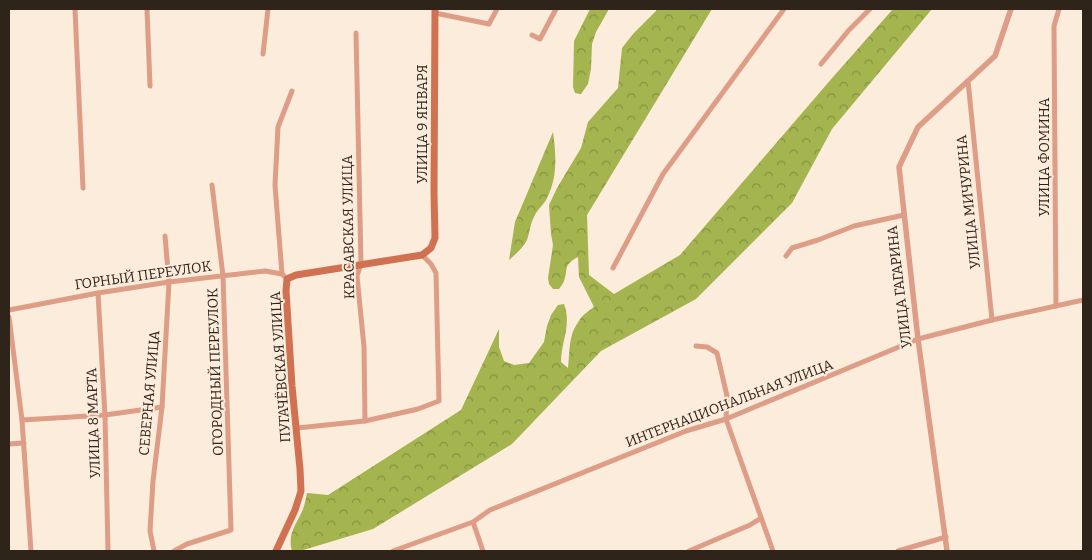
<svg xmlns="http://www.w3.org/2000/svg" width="1092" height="560" font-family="Bitter,serif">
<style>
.forest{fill:url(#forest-crowns)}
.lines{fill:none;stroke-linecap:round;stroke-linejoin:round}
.minor{stroke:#de9d87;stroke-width:5}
.tertiary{stroke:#de9d87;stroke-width:5.5}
.secondary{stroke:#d07252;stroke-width:7}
.labels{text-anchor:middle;stroke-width:4;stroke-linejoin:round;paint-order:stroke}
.street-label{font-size:14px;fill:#2e241a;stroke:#fcecdb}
</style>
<defs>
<pattern id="forest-crowns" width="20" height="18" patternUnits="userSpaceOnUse" patternTransform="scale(1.25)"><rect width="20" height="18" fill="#a4b44f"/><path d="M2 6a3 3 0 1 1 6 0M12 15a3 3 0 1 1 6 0" fill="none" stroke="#869241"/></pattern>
</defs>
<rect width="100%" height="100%" fill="#fcecdb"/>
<g class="forest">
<polygon points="590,9 609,9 596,32 592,44 591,69 588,84 581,94 575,93 573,87 574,41"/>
<path d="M 656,9 L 712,9 L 587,215 L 589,275 L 614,294 L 680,255 L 833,77 L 893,9 L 932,9 L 832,129 L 792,203 L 696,299 L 601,351 L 512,444 L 373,529 L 300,551 L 292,551 C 287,533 297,524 303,509 C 305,503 306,498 307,493 L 328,495 L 461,410 L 499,329 L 499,347 L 504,361 L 514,365 L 529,363 L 544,342 L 547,326 L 551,315 L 558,305 L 564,304 C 572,325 561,342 561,362 L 568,368 C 570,352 568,335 579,321 C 582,315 589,311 594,307 L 579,277 L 578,257 C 562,266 569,268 564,281 C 563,284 561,286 559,289 L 553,289 L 549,284 L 548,278 L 553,245 L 551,234 L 549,205 L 557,188 L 581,148 L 588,122 L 618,88 L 622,48 L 633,34 L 656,11 Z"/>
<path d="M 553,132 C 556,154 558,177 547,198 C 544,205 537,209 534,217 C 530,224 530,232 527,240 C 523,248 516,254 509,260 L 515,222 Z"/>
</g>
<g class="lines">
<g class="minor">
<polyline points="75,9 83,188"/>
<polyline points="147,9 150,86"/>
<polyline points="435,13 489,24 497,9"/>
<polyline points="356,33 361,264 357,276 364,347 365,421"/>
<polyline points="532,35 540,39 556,9"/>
<polyline points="263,54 268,9"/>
<polyline points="821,64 849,30 870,9"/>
<polyline points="968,81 992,320"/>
<polyline points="786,256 792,248 818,240 854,226 904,215"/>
<polyline points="613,268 663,174 784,9"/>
<polyline points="285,277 282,274 275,185 278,127 292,91"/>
<polyline points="98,293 105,415 108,551"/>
<polyline points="1056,306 1054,26 1059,9"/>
<polyline points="9,310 98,293 169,282 265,271 282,274"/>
<polyline points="9,317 22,420 31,551"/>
<polyline points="696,346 707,347 717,353 727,396 726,419 773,551"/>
<polyline points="22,420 105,415 162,407"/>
<polyline points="297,428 365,421 418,409 439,401 436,273 431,264 422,255"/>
<polyline points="9,444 24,443"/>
<polyline points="473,522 483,551"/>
<polyline points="154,551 150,531 153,481 162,407 169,282 165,236"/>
<polyline points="174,551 187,544 231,530 223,276 212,185"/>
<polyline points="393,551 473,522 490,510 686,431 726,419 918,339 992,320 1083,300"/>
<polyline points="689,551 750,525 761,518"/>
<polyline points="898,551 946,537"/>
</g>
<polyline class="tertiary" points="947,551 918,339 899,167 918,127 995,56 1011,9"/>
<polyline class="secondary" points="276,551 295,510 301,491 300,469 292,386 286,291 287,279 296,275 422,255 431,248 435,238 434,193 435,9"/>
</g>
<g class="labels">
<g class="street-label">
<text transform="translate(422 124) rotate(-90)" y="5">УЛИЦА 9 ЯНВАРЯ</text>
<text transform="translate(1044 157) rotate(-90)" y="5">УЛИЦА ФОМИНА</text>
<text transform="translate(968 202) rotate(-96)" y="5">УЛИЦА МИЧУРИНА</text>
<text transform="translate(348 227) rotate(-91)" y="5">КРАСАВСКАЯ УЛИЦА</text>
<text transform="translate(143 275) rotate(-8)" y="5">ГОРНЫЙ ПЕРЕУЛОК</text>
<text transform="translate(899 287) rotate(-97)" y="5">УЛИЦА ГАГАРИНА</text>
<text transform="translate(280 367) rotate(-94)" y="5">ПУГАЧЁВСКАЯ УЛИЦА</text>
<text transform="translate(215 372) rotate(-92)" y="5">ОГОРОДНЫЙ ПЕРЕУЛОК</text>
<text transform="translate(149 393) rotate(-85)" y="5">СЕВЕРНАЯ УЛИЦА</text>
<text transform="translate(729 403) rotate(-21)" y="5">ИНТЕРНАЦИОНАЛЬНАЯ УЛИЦА</text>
<text transform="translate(93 423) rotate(-92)" y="5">УЛИЦА 8 МАРТА</text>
</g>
</g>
<rect width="1092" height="560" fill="none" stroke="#2e241a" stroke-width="20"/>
</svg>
